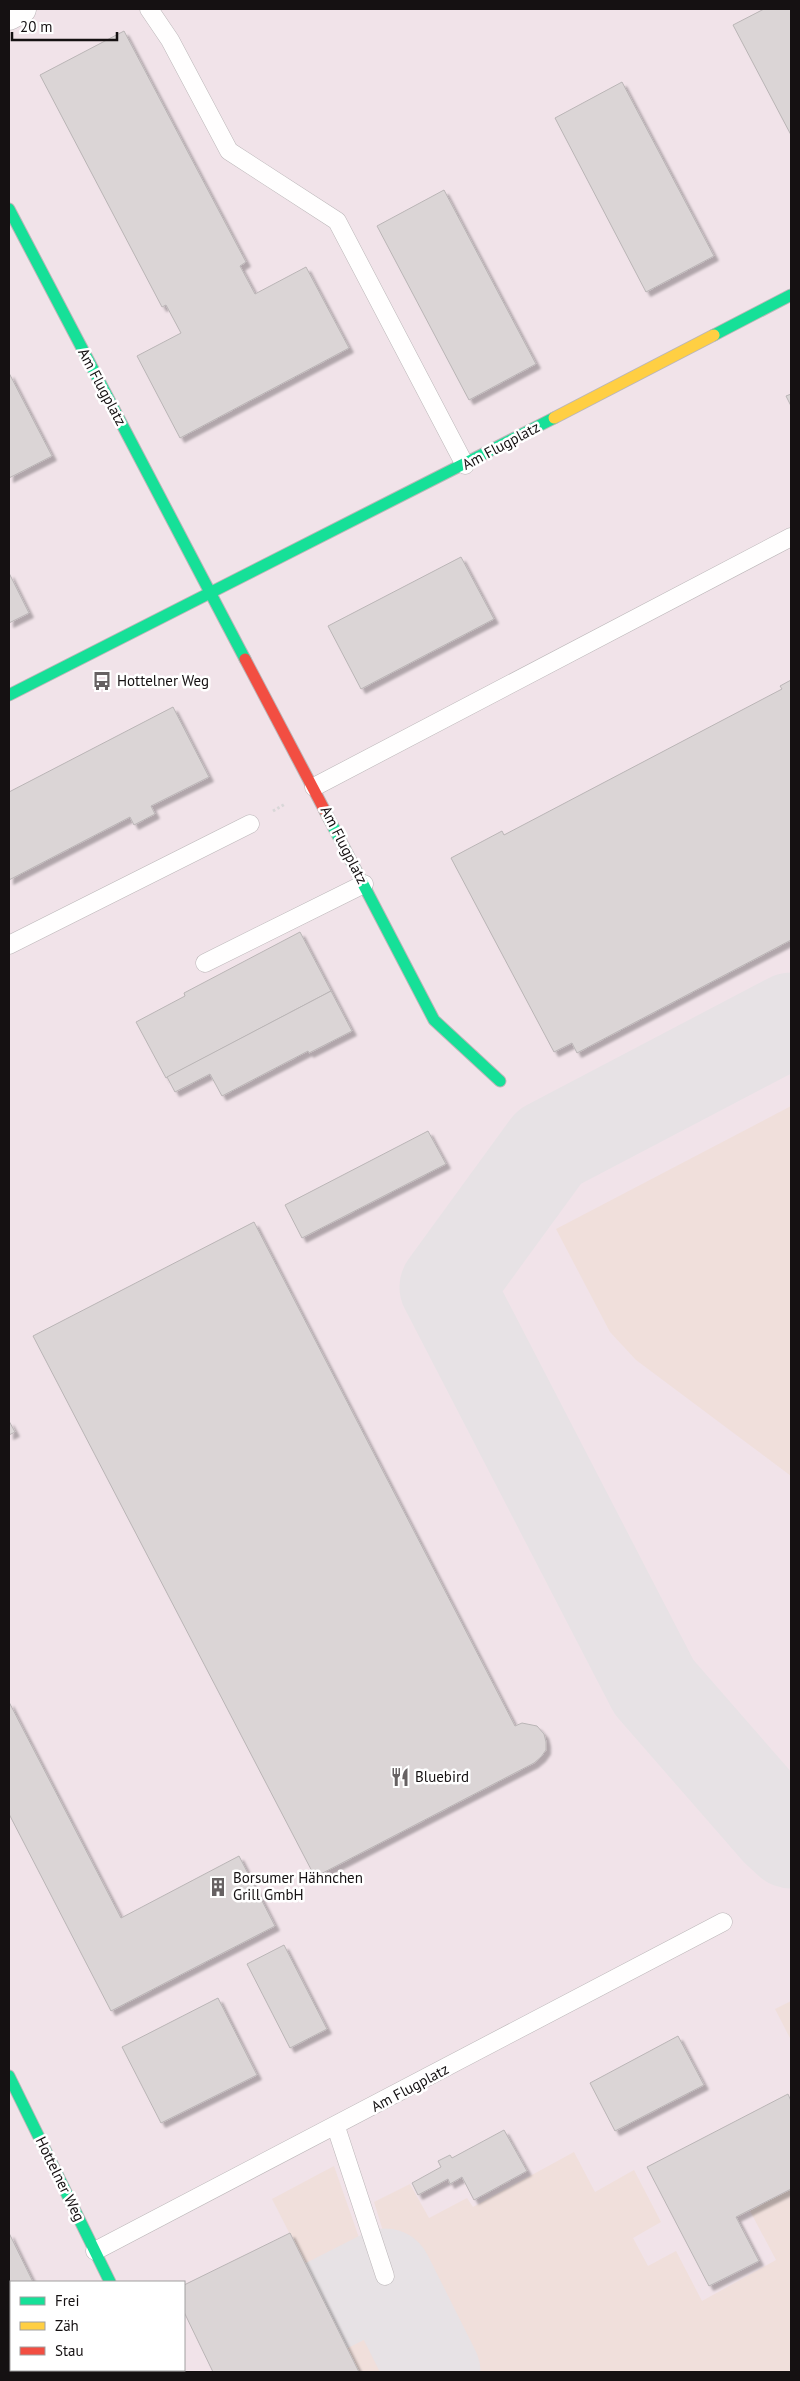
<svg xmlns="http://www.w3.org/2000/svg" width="800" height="2381" font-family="'PT Sans',sans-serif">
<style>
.built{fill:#f1e3e9;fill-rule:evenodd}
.green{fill:#f0dfdb}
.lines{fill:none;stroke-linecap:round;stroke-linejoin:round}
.taxiway{stroke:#e7e2e5;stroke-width:95}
.building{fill:#dbd5d6;stroke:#bab5b6;filter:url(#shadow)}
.lane-casing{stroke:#bbb6b8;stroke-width:19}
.street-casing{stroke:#bbb6b8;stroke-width:29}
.fast-casing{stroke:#bbb6b8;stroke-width:13}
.slow-casing{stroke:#bbb6b8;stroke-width:13}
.jam-casing{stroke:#bbb6b8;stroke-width:13}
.path{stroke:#d9d7d8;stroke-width:3;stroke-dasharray:2.5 2.5;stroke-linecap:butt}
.lane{stroke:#fffefe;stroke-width:18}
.street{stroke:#fffefe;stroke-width:28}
.fast{stroke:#16e098;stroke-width:11}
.slow{stroke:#ffcf43;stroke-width:11}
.jam{stroke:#f24e42;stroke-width:11}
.labels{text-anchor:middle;stroke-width:5;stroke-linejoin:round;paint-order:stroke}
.street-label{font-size:15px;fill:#151112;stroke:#fff}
.poi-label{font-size:15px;fill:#151112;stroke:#fff;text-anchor:start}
</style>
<defs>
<filter id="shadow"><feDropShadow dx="4.5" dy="4.5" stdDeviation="1" flood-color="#0004"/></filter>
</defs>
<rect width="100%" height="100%" fill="#fcf5f8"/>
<path class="built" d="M 9,9 L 791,9 L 791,2372 L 9,2372 ZM 11,2282 L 184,2282 L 184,2370 L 11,2370 Z"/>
<g class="green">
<polygon points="791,1106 791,1476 636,1360 610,1332 556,1229"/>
<polygon points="791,2001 791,2040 775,2009"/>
<polygon points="574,2152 595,2192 634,2170 661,2222 633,2238 648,2266 676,2251 702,2301 776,2260 750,2211 791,2189 791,2372 447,2372 392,2260 374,2202 410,2184 429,2218 467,2198 473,2207"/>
<path d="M 334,2166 L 365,2255 C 364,2281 338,2286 317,2287 L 272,2199 Z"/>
<polygon points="370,2300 383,2304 417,2372 358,2372 332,2318"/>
</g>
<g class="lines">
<g class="taxiway">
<polyline points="791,1020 549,1147 447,1287 654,1687 778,1829 791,1841"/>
<polyline points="326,2306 385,2276 433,2372"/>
</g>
</g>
<g class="building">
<polygon points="764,9 791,9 791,135 733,25"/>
<polygon points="124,31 246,262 240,266 255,294 306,267 349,348 180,438 137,356 181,333 166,305 162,307 40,75"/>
<polygon points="622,82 714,256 646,292 555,118"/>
<polygon points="444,190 536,364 469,400 377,226"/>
<polygon points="9,373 52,456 9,478"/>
<polygon points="791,394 791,406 786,396"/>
<polygon points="461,557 494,619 361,689 328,626"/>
<polygon points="9,573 29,613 9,623"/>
<polygon points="791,680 791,940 577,1053 572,1043 554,1052 451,858 502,831 504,835 782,689 780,686"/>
<polygon points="173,707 209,777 151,806 155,814 134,825 130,817 9,880 9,792"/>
<polygon points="300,932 331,991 166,1078 136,1022 185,996 184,993"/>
<polygon points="331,991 352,1031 309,1053 308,1051 222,1096 210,1074 175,1092 167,1077"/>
<polygon points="428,1131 446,1164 302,1238 285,1205"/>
<polygon points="254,1222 515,1726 522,1723 537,1726 544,1734 546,1742 546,1750 541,1757 534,1763 315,1877 33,1336"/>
<polygon points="9,1421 15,1432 9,1435"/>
<polygon points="9,1702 121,1918 239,1856 275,1926 111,2011 9,1814"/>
<polygon points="284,1945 327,2029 290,2048 247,1964"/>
<polygon points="218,1998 257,2075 161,2123 122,2047"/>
<polygon points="678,2036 704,2085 615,2131 590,2083"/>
<polygon points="788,2094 791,2101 791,2189 736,2217 759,2261 709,2286 647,2167"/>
<polygon points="504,2130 527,2171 474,2200 462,2177 450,2184 448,2179 418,2195 412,2183 441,2167 438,2161 450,2155 452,2158"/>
<polygon points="9,2233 33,2282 11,2282 11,2343 9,2344"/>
<polygon points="290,2233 359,2372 213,2372 184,2312 184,2285"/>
</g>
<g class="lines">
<g class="lane-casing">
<g id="lane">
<polyline points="149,9 170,40 229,151 337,221 465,465"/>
<polyline points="314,787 791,537"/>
<polyline points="9,945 250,824"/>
<polyline points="205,963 364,884"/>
<polyline points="336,2127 385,2276"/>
<polyline points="95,2251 723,1922"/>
</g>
</g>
<g class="street-casing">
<g id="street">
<polyline points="9,16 22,9"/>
<polyline points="152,2370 153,2372"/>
</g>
</g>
<g class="fast-casing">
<g id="fast">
<polyline points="9,209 245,659"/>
<polyline points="714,335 791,295"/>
<polyline points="9,695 554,418"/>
<polyline points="325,811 434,1020 500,1081"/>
<polyline points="9,2076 110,2282"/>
</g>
</g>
<g class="slow-casing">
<polyline id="slow" points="554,418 714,335"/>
</g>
<g class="jam-casing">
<polyline id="jam" points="245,659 325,811"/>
</g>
<polyline class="path" points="273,811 285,804"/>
<use href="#lane" class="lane"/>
<use href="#street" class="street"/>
<use href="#fast" class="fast"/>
<use href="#slow" class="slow"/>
<use href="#jam" class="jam"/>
</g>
<defs>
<g id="bus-bare" transform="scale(1.5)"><path d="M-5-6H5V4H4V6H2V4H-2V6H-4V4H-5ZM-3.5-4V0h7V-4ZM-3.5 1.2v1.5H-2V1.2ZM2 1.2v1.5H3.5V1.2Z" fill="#666162" stroke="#fff" stroke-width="2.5" paint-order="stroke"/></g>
<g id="restaurant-bare" transform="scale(1.5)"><path d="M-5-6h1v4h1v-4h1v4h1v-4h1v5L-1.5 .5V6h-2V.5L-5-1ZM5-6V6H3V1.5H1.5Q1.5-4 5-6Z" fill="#666162" stroke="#fff" stroke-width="2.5" paint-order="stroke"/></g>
<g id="building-bare" transform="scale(1.5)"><path d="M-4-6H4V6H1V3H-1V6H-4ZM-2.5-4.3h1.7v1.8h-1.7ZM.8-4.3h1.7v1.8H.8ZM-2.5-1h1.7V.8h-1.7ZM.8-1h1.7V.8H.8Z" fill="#666162" stroke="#fff" stroke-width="2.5" paint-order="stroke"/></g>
</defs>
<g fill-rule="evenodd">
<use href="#bus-bare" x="102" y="681"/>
<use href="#restaurant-bare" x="400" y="1777"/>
<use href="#building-bare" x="218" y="1887"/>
</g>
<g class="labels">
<g class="street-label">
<text transform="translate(102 387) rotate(62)" y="5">Am Flugplatz</text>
<text transform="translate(501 446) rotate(-28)" y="5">Am Flugplatz</text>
<text transform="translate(344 845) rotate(63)" y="5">Am Flugplatz</text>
<text transform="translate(410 2088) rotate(-28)" y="5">Am Flugplatz</text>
<text transform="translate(60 2179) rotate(64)" y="5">Hottelner Weg</text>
</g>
<g class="poi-label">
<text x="117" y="686">Hottelner Weg</text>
<text x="415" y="1782">Bluebird</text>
<text x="233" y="1883">Borsumer Hähnchen<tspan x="233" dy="17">Grill GmbH</tspan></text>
</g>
</g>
<rect width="800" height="2381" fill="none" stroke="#151112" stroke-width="20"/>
<rect x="10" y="2281" width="175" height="90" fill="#ffffff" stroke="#a1a0a0"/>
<rect x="20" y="2297" width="25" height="8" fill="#16e098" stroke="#a1a0a0"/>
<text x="55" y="2306" font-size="15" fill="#151112">Frei</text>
<rect x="20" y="2322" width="25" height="8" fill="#ffcf43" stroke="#a1a0a0"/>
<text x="55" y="2331" font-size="15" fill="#151112">Zäh</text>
<rect x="20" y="2347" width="25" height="8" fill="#f24e42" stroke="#a1a0a0"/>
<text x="55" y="2356" font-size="15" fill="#151112">Stau</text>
<path d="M12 32v8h105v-8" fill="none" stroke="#151112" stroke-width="2.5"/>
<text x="20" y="32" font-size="15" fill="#151112" stroke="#ffffff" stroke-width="4" paint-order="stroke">20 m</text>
</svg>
